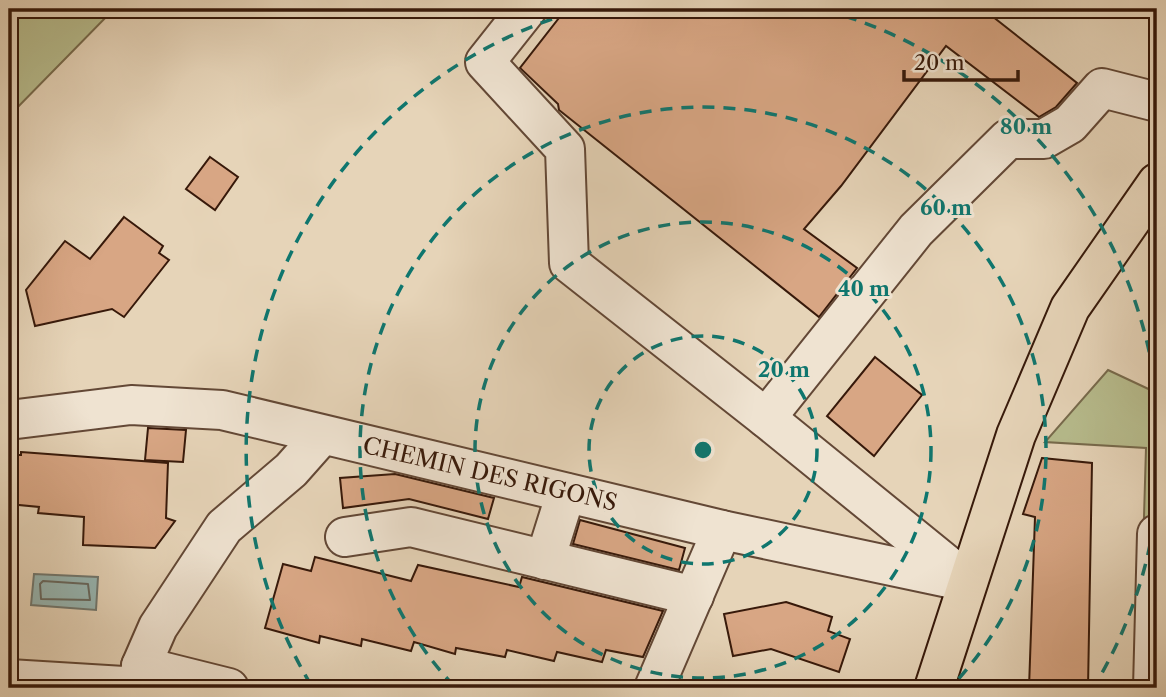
<svg xmlns="http://www.w3.org/2000/svg" width="1166" height="697" font-family="'Libre Caslon Text',serif">
<style>
.green{fill:#b7bc8d;stroke:#776a4c;stroke-width:2}
.water{fill:#97b7b4;stroke:#717870;stroke-width:2}
.lines{fill:none;stroke-linecap:round;stroke-linejoin:round}
.shore{stroke:#67685f;stroke-width:2}
.building{fill:#d8a684;stroke:#37190a;stroke-width:2}
.minor-casing{stroke:#634836;stroke-width:42}
.major-casing{stroke:#37190a;stroke-width:42}
.minor{stroke:#efe3d1;stroke-width:38}
.major{stroke:#e6d4b8;stroke-width:38}
.ring{fill:none;stroke:#0f766e;stroke-width:3.5;stroke-dasharray:12 9}
.labels{text-anchor:middle;stroke-width:6;stroke-linejoin:round;paint-order:stroke}
.street-label{font-size:23px;fill:#37190a;stroke:#efe3d1}
.centre{fill:#0f766e;stroke:#efe3d1;stroke-width:3.5}
.ring-label{font-size:21px;text-anchor:middle;font-weight:bold;fill:#0f766e;stroke:#efe3d1;stroke-width:6;stroke-linejoin:round;paint-order:stroke}
</style>
<rect width="100%" height="100%" fill="#e6d4b8"/>
<filter id="stains"><feTurbulence type="fractalNoise" baseFrequency=".00286" numOctaves="4"/><feColorMatrix values="0 0 0 0 .2 0 0 0 0 .09 0 0 0 0 .02 0 0 0 .5 -.17"/></filter>
<radialGradient id="worn" r=".72"><stop offset=".6" stop-color="#630" stop-opacity="0"/><stop offset="1" stop-color="#630" stop-opacity=".3"/></radialGradient>
<g class="green">
<polygon points="9,9 114,9 9,116"/>
<polygon points="1108,370 1157,393 1157,688 1139,688 1146,448 1045,442"/>
</g>
<polygon class="water" points="34,574 98,577 96,610 31,605"/>
<g class="lines">
<polygon class="shore" points="43,581 88,584 90,600 41,599 40,584"/>
</g>
<g class="building">
<polygon points="566,9 983,9 1077,83 1056,107 1039,117 946,46 841,186 804,229 857,268 819,317 559,110 558,104 520,68"/>
<polygon points="210,157 238,177 215,210 186,189"/>
<polygon points="124,217 163,246 159,253 169,260 124,317 112,309 35,326 26,290 65,241 90,259"/>
<polygon points="875,357 922,395 874,456 827,416"/>
<polygon points="148,428 186,430 183,462 145,460"/>
<polygon points="21,452 168,463 166,518 175,521 155,548 83,545 84,517 38,513 39,507 9,504 9,455 21,455"/>
<polygon points="1042,458 1092,463 1088,688 1029,688 1035,517 1023,514"/>
<polygon points="395,474 494,498 488,519 409,499 343,508 340,478"/>
<polygon points="580,520 685,548 679,570 573,544"/>
<polygon points="315,557 411,581 418,565 519,587 522,577 663,611 643,657 606,650 602,662 557,652 554,661 507,650 505,657 456,648 455,654 414,642 411,651 362,639 361,646 320,636 319,643 265,628 283,564 311,571"/>
<polygon points="786,602 832,617 828,631 850,639 839,672 771,649 733,656 724,614"/>
</g>
<g class="lines">
<g class="minor-casing">
<g id="minor">
<polyline points="527,9 485,62 565,149 569,263 766,418 963,578"/>
<polyline points="766,418 916,230 1008,139 1044,139 1070,124 1102,88 1157,102"/>
<polyline points="9,420 131,405 222,410 722,530 967,582"/>
<polyline points="345,537 411,527 694,596"/>
<polyline points="545,560 566,493"/>
<polyline points="141,666 229,688"/>
<polyline points="9,679 140,687"/>
<polyline points="139,688 141,666 158,627 224,527 291,470 322,435"/>
<polyline points="654,688 722,530"/>
<polyline points="1153,688 1157,534"/>
</g>
</g>
<g class="major-casing">
<polyline id="major" points="934,688 1016,435 1070,308 1157,183"/>
</g>
<use href="#minor" class="minor"/>
<use href="#major" class="major"/>
</g>
<g class="ring">
<circle cx="703" cy="450" r="114"/>
<circle cx="703" cy="450" r="228"/>
<path d="M454 686A343 343 0 1 1 952 686"/>
<path d="M1157 502A457 457 0 0 1 1095 685M311 685A457 457 0 0 1 581 10M825 10A457 457 0 0 1 1157 398"/>
</g>
<g class="labels">
<g class="street-label">
<text transform="translate(490 474) rotate(13)" y="8">CHEMIN DES RIGONS</text>
</g>
</g>
<circle cx="703" cy="450" r="10" class="centre"/>
<g class="ring-label">
<text x="1026" y="134">80 m</text>
<text x="946" y="215">60 m</text>
<text x="864" y="296">40 m</text>
<text x="784" y="377">20 m</text>
</g>
<rect width="1166" height="697" fill="none" stroke="#e6d4b8" stroke-width="35"/>
<rect x="10" y="10" width="1145" height="676" fill="none" stroke="#37190a" stroke-width="3.5"/>
<rect x="18" y="18" width="1131" height="662" fill="none" stroke="#37190a" stroke-width="2"/>
<path d="M904 70v10h114v-10" fill="none" stroke="#37190a" stroke-width="3.5"/>
<text x="914" y="70" font-size="21" fill="#37190a" stroke="#efe3d1" stroke-width="5" paint-order="stroke">20 m</text>
<rect width="100%" height="100%" filter="url(#stains)"/>
<rect width="100%" height="100%" fill="url(#worn)"/>
</svg>
